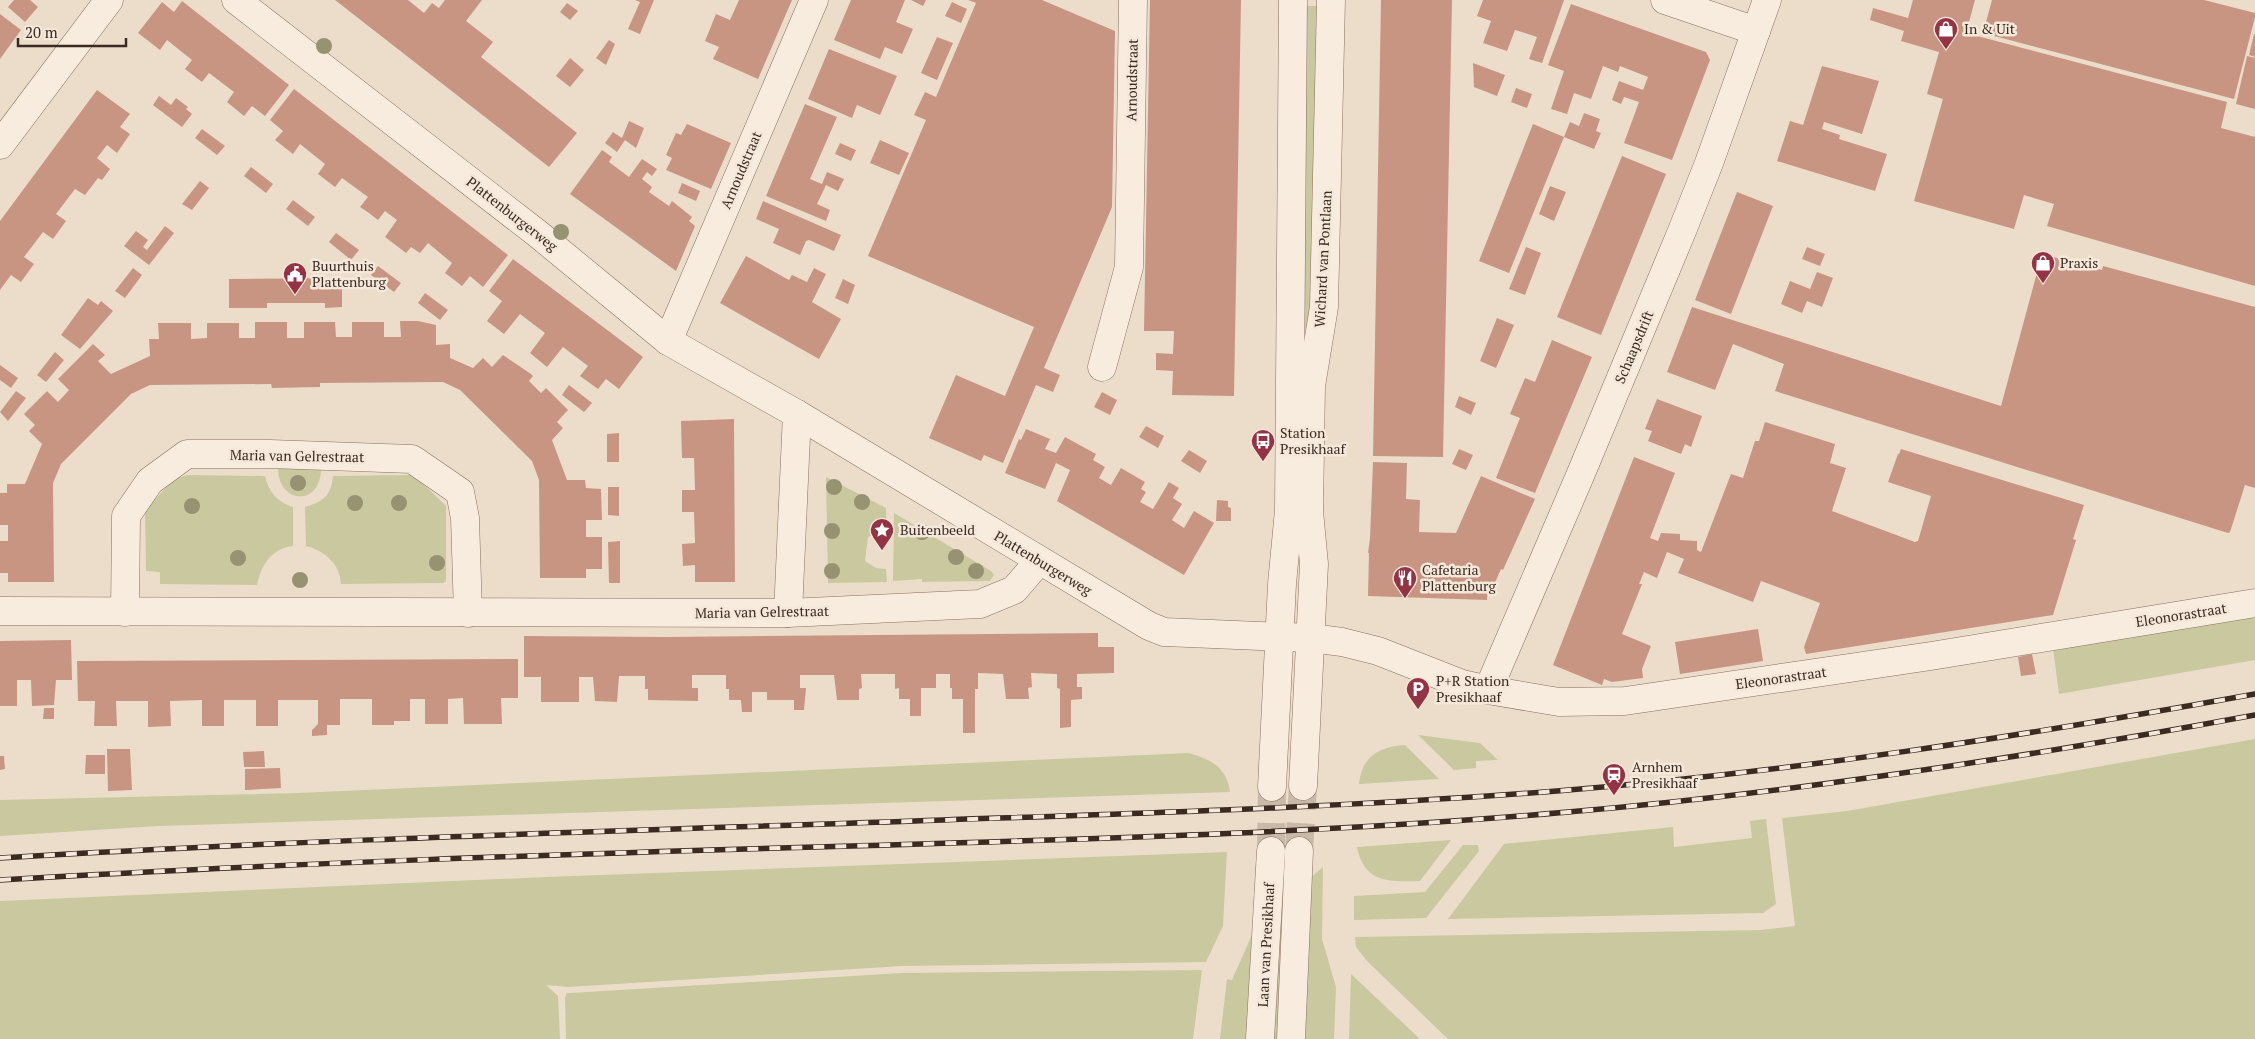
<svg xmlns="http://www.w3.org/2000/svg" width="2255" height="1039" font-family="'PT Serif',serif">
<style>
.green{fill:#cac89f}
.building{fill:#c89583}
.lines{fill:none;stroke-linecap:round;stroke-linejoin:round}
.tertiary-tunnel{stroke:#c8b9a9;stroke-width:28;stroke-dasharray:28 14;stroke-linecap:butt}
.minor-casing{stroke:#886f60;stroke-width:29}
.tertiary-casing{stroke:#886f60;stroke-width:29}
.minor{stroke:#f7ecde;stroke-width:28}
.tertiary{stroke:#f7ecde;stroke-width:28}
.rail-casing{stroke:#3a2a22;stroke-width:5.5}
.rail{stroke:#f4e8da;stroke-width:4;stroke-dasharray:11;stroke-linecap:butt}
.tree{fill:#979272}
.labels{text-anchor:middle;stroke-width:5;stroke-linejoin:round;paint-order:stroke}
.poi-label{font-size:14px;fill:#3a2a22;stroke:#f4e8da;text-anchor:start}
.street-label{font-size:14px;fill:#3a2a22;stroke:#f4e8da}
</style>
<rect width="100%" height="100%" fill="#ecddcb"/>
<g class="green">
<polygon points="1304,6 1317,6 1311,326 1304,329"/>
<path d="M 278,469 L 321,469 C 321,506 279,505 278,469 Z"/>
<path d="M 188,475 L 265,476 C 269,492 277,502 293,507 L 293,546 C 272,548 261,565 257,585 L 160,584 L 160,572 L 146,571 L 145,510 L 174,479 Z"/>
<path d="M 414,475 L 446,506 L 446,581 L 443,583 L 341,584 C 340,564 325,551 306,546 L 305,507 C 324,501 331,496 333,476 Z"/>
<polygon points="826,477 886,508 887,538 873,535 868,537 865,561 876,568 886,569 887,582 828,583"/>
<polygon points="894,513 991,571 994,575 990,581 922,582 922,579 893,581"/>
<polygon points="2255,611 2255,660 2059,694 2053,648"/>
<polygon points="1418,735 1480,743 1498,760 1476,761 1476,768 1454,770"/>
<polygon points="2255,739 2255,1039 1448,1039 1367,961 1356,947 1355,937 1761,930 1795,926 1782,818 1847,811"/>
<path d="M 1405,745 L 1439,779 L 1359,784 C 1361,757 1380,746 1405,745 Z"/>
<path d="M 1189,753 C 1210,759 1227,767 1230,792 L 159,826 L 0,836 L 0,800 L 298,793 Z"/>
<polygon points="1766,819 1776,904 1763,913 1448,919 1504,844 1673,827 1674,847 1752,838 1750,821"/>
<path d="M 1451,840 L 1420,881 C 1389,882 1364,883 1357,847 Z"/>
<polygon points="1463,845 1478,845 1479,851 1426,918 1354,920 1354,896 1425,892"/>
<polygon points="1227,852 1223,926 1206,962 902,966 568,987 546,985 558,996 560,1039 0,1039 0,901 546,877"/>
<polygon points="1323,867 1322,939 1336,987 1334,1039 1301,1039 1307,881"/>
<polygon points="1276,880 1287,881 1279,1039 1268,1039"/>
<polygon points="1251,937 1256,937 1250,1039 1220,1039 1227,979 1232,980"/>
<polygon points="1202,970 1193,1039 566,1039 565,997 567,993 571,993 902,973"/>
<polygon points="1351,974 1420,1039 1349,1039"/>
</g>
<g class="building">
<polygon points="14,0 30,0 38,7 25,22 8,7"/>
<polygon points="335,0 408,0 424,13 432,3 439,8 445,0 482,0 466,21 493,42 481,57 577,133 549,167"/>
<polygon points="635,0 654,0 640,34 628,29 640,2"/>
<polygon points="739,0 792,0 758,79 713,59 719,47 705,41 716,14 730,20"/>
<polygon points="851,0 905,0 896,22 913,29 902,54 885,47 880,59 834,40"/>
<polygon points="911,0 926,0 923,6"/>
<polygon points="968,0 1042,0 1115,31 1112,207 1044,368 1060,375 1053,392 1036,385 1003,463 984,455 981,461 929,438 956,375 1005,396 1034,327 868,256 926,120 914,115 925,92 936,97 976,3"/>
<polygon points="1150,0 1241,0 1234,396 1172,395 1173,371 1156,370 1156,353 1173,354 1174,331 1144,331"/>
<polygon points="1381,0 1452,0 1443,457 1373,456"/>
<polygon points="1483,0 1564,0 1542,63 1529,59 1537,37 1525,33 1515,30 1507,51 1483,43 1491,21 1477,16"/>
<polygon points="1913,0 1975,0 1966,33 2227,102 2221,128 2255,137 2255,286 2047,226 2054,204 2024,195 2014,229 1914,201 1943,99 1927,94 1939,52 1901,41 1904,31 1870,20 1873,8 1908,18"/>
<polygon points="1992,0 2204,0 2255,13 2255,17 2234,99 1983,33"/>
<polygon points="182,1 289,85 265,116 252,106 244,116 227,102 234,92 209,73 202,82 185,69 192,60 167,40 160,50 138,33 162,2 174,12"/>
<polygon points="952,2 967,9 961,23 945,16"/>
<polygon points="567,3 578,11 570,20 560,12"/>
<polygon points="1571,4 1706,52 1710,60 1672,160 1624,143 1639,102 1624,97 1621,104 1612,100 1619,81 1643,90 1648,77 1620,66 1618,72 1603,66 1591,99 1574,93 1567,114 1551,109 1564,71 1548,65"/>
<polygon points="0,14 21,30 0,59"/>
<polygon points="2254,34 2255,34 2255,57 2249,55"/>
<polygon points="937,37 953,43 937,80 921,73"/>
<polygon points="609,40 615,44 606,65 596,58"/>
<polygon points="829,49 897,76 880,115 857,105 852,118 808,99"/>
<polygon points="2247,56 2255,58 2255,109 2236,104"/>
<polygon points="570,58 584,70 570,87 556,76"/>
<polygon points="1473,63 1505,75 1497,96 1474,87"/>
<polygon points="1822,66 1879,81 1862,134 1824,122 1822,129 1840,135 1839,139 1887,154 1875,191 1777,161 1790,121 1803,125"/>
<polygon points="1516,88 1532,94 1527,108 1511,102"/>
<polygon points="294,89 508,255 483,287 470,276 462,286 453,279 445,273 452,263 428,243 420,253 411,247 406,253 385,237 397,220 385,211 378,220 369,213 360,207 368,197 342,178 335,187 318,174 325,164 300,144 293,154 275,140 283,131 270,120"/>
<polygon points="97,90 130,114 120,127 130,134 117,153 107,145 97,158 110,169 102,180 98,178 85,195 75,189 56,214 66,221 53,239 43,232 24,257 34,264 21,282 11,275 0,290 0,221"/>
<polygon points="159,96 171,105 176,98 188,107 186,109 192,114 182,127 153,105"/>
<polygon points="805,104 837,117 810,179 822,184 827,172 844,179 838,191 826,185 817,204 830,210 826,221 766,196"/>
<polygon points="1584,113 1600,119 1596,131 1601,133 1594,149 1564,137 1570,122 1579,126"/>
<polygon points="629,121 644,128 636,148 625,140 617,152 605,143 613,132 622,138"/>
<polygon points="687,124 731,143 711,189 666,170 672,158 666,155 676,133 681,135"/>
<polygon points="1533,124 1564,137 1509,273 1479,261"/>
<polygon points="202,129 225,146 217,155 195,138"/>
<polygon points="880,140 909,153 899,175 870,163"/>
<polygon points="840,143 856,150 851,161 835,154"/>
<polygon points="602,150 612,157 609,162 629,177 642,159 657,169 652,176 647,172 642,179 652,187 649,192 669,206 672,201 692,217 689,221 695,226 676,271 570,194"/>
<polygon points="1622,156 1666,174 1601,335 1557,317"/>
<polygon points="251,167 273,184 266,193 244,176"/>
<polygon points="200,181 209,188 192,210 182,204"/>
<polygon points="682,183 700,191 696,201 678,193"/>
<polygon points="1550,186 1566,192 1554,221 1539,214"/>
<polygon points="1737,192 1773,206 1731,314 1695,300"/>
<polygon points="293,200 315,217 308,226 286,209"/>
<polygon points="763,201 841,235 834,251 809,240 806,241 800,255 773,243 779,229 756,219"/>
<polygon points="165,226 174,233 149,265 124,246 136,231 148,240 143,247 147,250"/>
<polygon points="336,233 359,250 351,260 329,242"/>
<polygon points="1526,247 1541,253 1525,295 1509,289"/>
<polygon points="1807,247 1825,254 1820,266 1802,259"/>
<polygon points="2042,254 2102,270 2103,266 2255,307 2255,488 2245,485 2230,532 2228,533 1775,391 1784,364 1733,344 1715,390 1667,372 1692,307 2001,406"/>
<polygon points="746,256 789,280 792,275 807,282 814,268 826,274 812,302 841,319 819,359 720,303"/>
<polygon points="513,259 643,357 619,389 606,379 598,389 580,376 588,366 563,347 547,367 530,353 545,333 520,314 504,334 487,321 502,301 489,291"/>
<polygon points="378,266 401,283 394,292 371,275"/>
<polygon points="133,268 142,275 125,298 115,291"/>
<polygon points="1817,272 1833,278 1822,307 1807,301 1802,313 1781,304 1790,281 1810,289"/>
<polygon points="342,278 342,307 325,308 325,303 267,303 267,308 229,308 229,279"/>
<polygon points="843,279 855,285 848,304 835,298"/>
<polygon points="425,293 448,310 440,320 418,303"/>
<polygon points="88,298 98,305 101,301 113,311 80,349 61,335"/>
<polygon points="1497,318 1514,325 1496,368 1480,361"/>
<polygon points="400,321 418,321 436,325 436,345 450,344 450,358 473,368 483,358 492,367 503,355 531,374 533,376 529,381 541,393 546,388 568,410 557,422 563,428 552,440 567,480 585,480 586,488 601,489 602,520 586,520 586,537 602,537 602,569 586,569 586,578 540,578 539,480 532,461 460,390 443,382 320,383 320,387 272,388 271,384 150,385 131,394 61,464 53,483 54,582 8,582 8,573 0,573 0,541 8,541 8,525 0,525 0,493 7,493 7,484 25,484 42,444 29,431 35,425 24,414 47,391 58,402 69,390 58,379 93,344 105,355 98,361 111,374 150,356 149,339 159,339 158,323 191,323 191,339 207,338 207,323 239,323 239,338 255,338 255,322 287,322 287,338 304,338 304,322 335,322 336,337 352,337 352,322 384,322 384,337 401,337"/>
<polygon points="1552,340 1592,357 1535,493 1496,478 1520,418 1510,414 1525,378 1535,382"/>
<polygon points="55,352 64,360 46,382 37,375"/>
<polygon points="0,365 18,378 11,388 0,380"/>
<polygon points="569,385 592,403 584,412 562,395"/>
<polygon points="16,391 26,398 8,421 0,412"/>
<polygon points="1102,392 1117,400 1110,415 1094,407"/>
<polygon points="1459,396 1476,403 1471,415 1455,407"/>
<polygon points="1657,399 1702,416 1691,447 1685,444 1681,454 1648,441 1652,431 1645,429"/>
<polygon points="734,419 735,582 695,582 695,565 683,566 682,544 695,543 694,512 682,512 682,490 695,490 694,458 682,458 681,421"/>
<polygon points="1765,422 1835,444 1830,463 1846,468 1832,511 1915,542 1918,541 1931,496 1888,482 1898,454 1899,454 1901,449 2084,505 2073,539 2076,540 2053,615 1806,654 1804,647 1820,603 1761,581 1753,602 1678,573 1684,559 1667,552 1657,578 1644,572 1639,584 1642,584 1622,634 1651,646 1642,669 1643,678 1612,682 1604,679 1602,685 1553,665 1634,457 1675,473 1650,538 1658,541 1661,533 1680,534 1680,540 1697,541 1697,550 1701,552 1731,474 1743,478 1755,441 1759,441"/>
<polygon points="1146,426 1164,436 1158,448 1139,437"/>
<polygon points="1026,429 1050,439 1045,449 1056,453 1065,437 1096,454 1093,460 1105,467 1099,478 1111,485 1121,468 1145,482 1141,489 1146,492 1140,502 1153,509 1169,482 1179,488 1173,498 1182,504 1172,520 1184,528 1194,511 1214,523 1184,575 1057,501 1070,470 1056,463 1045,489 1005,473 1019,439 1021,440"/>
<polygon points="619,433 619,462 607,462 607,434"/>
<polygon points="1459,449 1473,455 1466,470 1452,464"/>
<polygon points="1189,450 1207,461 1200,473 1181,461"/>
<polygon points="1373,462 1407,463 1406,499 1420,500 1419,532 1456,533 1481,476 1535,499 1503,570 1501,569 1493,587 1488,587 1487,600 1368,596 1369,553 1368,553 1370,538"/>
<polygon points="608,487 619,487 619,516 608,515"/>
<polygon points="1217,500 1228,501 1228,507 1231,508 1231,521 1216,521"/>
<polygon points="620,541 620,583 609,583 608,542"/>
<polygon points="1758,629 1763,661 1680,674 1675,642"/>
<polygon points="1098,633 1098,647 1114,647 1114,673 1077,674 1077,687 1082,687 1082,699 1071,700 1071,727 1060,728 1060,689 1057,688 1057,674 1031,673 1032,687 1028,688 1029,699 1006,699 1003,674 978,673 978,689 975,689 975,733 963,733 963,699 952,699 952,688 950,688 950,674 936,674 936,688 921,688 921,716 910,716 910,699 899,699 899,688 895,689 895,674 861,674 862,688 859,689 859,700 837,700 834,675 800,675 800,688 806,688 804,710 794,710 794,700 767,700 767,692 752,692 752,712 742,712 741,700 729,700 729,689 726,689 726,675 692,675 692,688 698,688 698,701 648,700 648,689 645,689 645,676 619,676 617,702 595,701 593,677 579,677 579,702 541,702 541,677 524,677 524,636 667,637"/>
<polygon points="71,640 72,680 56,680 54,705 32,706 31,680 17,680 17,706 0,706 0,641"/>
<polygon points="2032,654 2036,674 2021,676 2018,657"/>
<polygon points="518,659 518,698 501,698 502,724 464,724 463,698 448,699 448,724 425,724 425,699 410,699 410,721 394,721 394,725 372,725 372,699 340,699 340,725 327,725 327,735 312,736 312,730 318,724 318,700 278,700 278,726 256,726 256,700 224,700 224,726 202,726 202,700 170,701 171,726 148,727 148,701 116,701 117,726 94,726 95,701 78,701 77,661"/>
<polygon points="44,708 54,708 54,719 43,719"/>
<polygon points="107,749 130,749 132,790 108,791"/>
<polygon points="264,751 265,767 244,767 243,752"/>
<polygon points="86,755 105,755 105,774 85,774"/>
<polygon points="0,756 4,756 5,769 0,770"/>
<polygon points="280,768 281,788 245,790 245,769"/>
</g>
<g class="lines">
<g class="tertiary-tunnel">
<polyline points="1271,851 1272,787"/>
<polyline points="1299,851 1303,786"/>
</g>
<g class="minor-casing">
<g id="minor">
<polyline points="236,0 538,234 668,341 797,414 1149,626 1164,632 1311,638 1342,642 1378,651 1462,684 1488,690 1559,702 1625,701 1931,656 2255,603"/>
<polyline points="1665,0 1756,31"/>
<polyline points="0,145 109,0"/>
<polyline points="668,341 814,0"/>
<polyline points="1102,367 1129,267 1133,0"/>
<polyline points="0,611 788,613 980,604 1014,590 1039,561"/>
<polyline points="125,612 126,516 150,481 187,454 270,454 412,459 460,492 465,518 468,613"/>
<polyline points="788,613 797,414"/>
<polyline points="1488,690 1582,471 1682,231 1709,163 1767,0"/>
</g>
</g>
<g class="tertiary-casing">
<g id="tertiary">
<polyline points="1303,786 1314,564 1309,511 1311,386 1324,307 1331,0"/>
<polyline points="1272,787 1282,584 1289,510 1293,0"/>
<polyline points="1260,1039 1271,851"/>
<polyline points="1291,1039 1299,851"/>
</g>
</g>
<use href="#minor" class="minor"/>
<use href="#tertiary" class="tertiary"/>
<g class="rail-casing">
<g id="rail">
<path d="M 0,858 C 314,839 629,831 943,820 C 1148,813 1353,807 1557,791 C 1791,772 2024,736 2255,694"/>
<path d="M 0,880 C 284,863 568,854 852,846 C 1091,839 1330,833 1568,812 C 1799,792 2027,757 2255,715"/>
</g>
</g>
<use href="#rail" class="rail"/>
</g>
<g class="tree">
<circle cx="324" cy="46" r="8"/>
<circle cx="561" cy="232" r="8"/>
<circle cx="298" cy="483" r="8"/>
<circle cx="834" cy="487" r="8"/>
<circle cx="862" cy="502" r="8"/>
<circle cx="355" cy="503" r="8"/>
<circle cx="399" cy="503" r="8"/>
<circle cx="192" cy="506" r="8"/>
<circle cx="832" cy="531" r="8"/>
<circle cx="922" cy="532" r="8"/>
<circle cx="956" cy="557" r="8"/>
<circle cx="238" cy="558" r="8"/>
<circle cx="437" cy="563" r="8"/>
<circle cx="832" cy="571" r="8"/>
<circle cx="976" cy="571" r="8"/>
<circle cx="300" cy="580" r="8"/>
</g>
<defs>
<g id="shop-pin" transform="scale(1.25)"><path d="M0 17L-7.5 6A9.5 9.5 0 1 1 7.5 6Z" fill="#943343" stroke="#f4e8da"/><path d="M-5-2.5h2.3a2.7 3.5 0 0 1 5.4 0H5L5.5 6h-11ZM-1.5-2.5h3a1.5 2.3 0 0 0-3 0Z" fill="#fff"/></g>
<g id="civic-pin" transform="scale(1.25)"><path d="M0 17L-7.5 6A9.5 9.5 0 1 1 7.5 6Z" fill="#943343" stroke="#f4e8da"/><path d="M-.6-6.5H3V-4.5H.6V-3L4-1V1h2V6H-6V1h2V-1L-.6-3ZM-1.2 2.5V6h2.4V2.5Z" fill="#fff"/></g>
<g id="bus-pin" transform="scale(1.25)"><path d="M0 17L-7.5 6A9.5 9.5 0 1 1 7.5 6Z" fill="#943343" stroke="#f4e8da"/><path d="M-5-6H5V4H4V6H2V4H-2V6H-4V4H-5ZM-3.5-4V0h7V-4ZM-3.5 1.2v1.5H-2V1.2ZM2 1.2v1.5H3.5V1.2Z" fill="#fff"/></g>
<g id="sight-pin" transform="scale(1.25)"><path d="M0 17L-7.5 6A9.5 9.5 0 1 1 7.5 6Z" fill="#943343" stroke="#f4e8da"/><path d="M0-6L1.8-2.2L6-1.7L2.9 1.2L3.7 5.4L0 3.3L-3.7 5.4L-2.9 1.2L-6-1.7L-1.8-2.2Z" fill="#fff"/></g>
<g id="restaurant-pin" transform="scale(1.25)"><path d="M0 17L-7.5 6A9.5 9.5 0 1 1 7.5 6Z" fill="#943343" stroke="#f4e8da"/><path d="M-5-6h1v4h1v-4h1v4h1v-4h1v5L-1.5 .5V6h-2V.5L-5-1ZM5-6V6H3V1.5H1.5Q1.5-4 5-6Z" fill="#fff"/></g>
<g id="parking-pin" transform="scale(1.25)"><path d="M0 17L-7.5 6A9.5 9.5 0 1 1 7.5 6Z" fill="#943343" stroke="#f4e8da"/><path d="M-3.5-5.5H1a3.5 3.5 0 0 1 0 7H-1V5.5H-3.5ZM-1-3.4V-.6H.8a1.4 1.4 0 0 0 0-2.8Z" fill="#fff"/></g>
<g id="station-pin" transform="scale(1.25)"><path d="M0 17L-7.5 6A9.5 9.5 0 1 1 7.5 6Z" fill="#943343" stroke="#f4e8da"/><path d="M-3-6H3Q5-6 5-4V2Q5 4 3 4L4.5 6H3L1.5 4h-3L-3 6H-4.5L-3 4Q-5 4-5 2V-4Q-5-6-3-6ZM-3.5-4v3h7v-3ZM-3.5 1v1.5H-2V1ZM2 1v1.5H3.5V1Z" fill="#fff"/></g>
</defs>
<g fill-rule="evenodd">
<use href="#shop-pin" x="1946" y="29"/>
<use href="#shop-pin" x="2043" y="263"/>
<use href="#civic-pin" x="295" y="274"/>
<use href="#bus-pin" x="1263" y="441"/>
<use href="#sight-pin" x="882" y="530"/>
<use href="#restaurant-pin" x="1405" y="578"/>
<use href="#parking-pin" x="1418" y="689"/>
<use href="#station-pin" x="1614" y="775"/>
</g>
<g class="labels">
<g class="poi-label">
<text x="1964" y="34">In &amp; Uit</text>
<text x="2060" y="268">Praxis</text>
<text x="312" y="271">Buurthuis<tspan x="312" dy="16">Plattenburg</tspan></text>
<text x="1280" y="438">Station<tspan x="1280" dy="16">Presikhaaf</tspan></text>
<text x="900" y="535">Buitenbeeld</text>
<text x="1422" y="575">Cafetaria<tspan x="1422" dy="16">Plattenburg</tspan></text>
<text x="1436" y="686">P+R Station<tspan x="1436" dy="16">Presikhaaf</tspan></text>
<text x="1632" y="772">Arnhem<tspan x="1632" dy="16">Presikhaaf</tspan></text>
</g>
<g class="street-label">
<text transform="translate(1132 80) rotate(-89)" y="5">Arnoudstraat</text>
<text transform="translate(741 170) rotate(-67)" y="5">Arnoudstraat</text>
<text transform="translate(512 214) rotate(38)" y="5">Plattenburgerweg</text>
<text transform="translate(1323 259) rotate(-87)" y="5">Wichard van Pontlaan</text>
<text transform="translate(1634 347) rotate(-67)" y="5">Schaapsdrift</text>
<text transform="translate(297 456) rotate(1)" y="5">Maria van Gelrestraat</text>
<text transform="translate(1043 563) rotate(31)" y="5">Plattenburgerweg</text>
<text transform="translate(762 612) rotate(-1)" y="5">Maria van Gelrestraat</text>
<text transform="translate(2181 615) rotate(-9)" y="5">Eleonorastraat</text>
<text transform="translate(1781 678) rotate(-8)" y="5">Eleonorastraat</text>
<text transform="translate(1266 945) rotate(-87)" y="5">Laan van Presikhaaf</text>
</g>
</g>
<path d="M18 38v8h108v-8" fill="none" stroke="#3a2a22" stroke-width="2.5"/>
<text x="25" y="38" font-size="15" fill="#3a2a22" stroke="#f4e8da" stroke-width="4" paint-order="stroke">20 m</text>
</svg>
